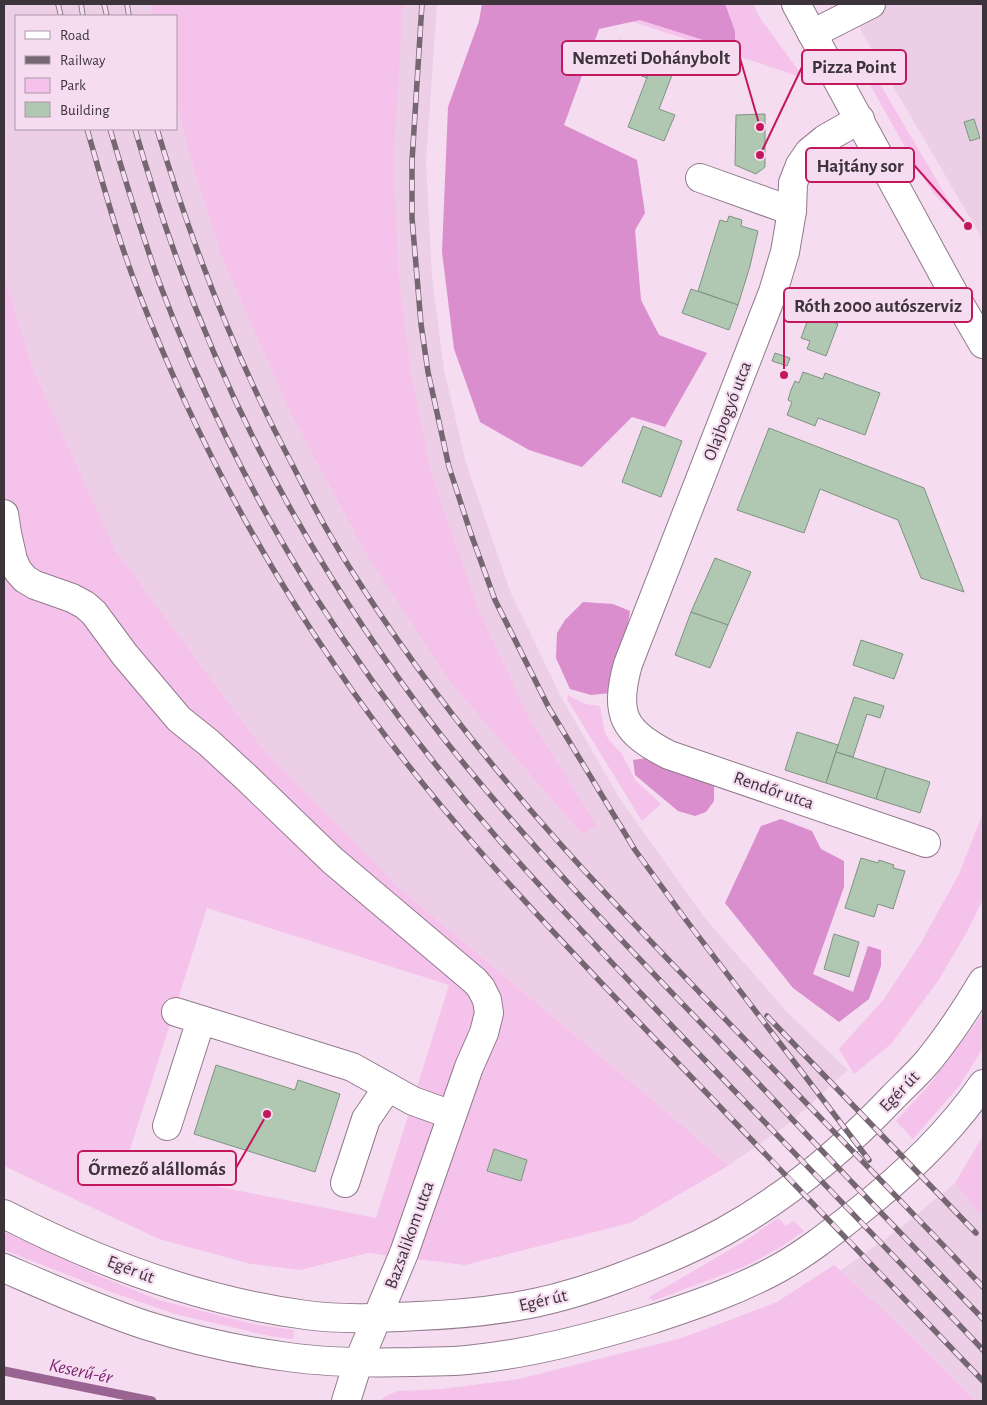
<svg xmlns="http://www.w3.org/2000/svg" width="987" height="1405" font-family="'Alegreya Sans',sans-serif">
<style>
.built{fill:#edcee7}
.green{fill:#f5c2ec;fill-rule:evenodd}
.forest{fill:#da8ece}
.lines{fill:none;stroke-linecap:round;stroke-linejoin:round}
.stream{stroke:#9a6492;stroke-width:9}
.building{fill:#b0c7b2;stroke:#7e9380}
.minor-casing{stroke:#917a8d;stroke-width:30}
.major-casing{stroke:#917a8d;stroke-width:30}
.minor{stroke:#fff;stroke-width:28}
.major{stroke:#fff;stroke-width:28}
.rail-casing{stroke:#756772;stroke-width:5.5}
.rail{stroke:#f5dcf0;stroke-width:4;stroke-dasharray:11;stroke-linecap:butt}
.labels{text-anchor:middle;stroke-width:4.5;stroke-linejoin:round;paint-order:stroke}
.street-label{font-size:18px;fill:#3d333b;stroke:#f5dcf0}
.water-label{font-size:19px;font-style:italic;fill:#7a2271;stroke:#f5dcf0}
.leader{fill:none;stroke:#c2185b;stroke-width:2}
.callout-dot{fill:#c2185b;stroke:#f5dcf0;stroke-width:2}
.callout{fill:#f5dcf0;stroke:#c2185b;stroke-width:2}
.callout-label{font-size:19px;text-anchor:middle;font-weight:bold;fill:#3d333b}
</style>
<rect width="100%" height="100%" fill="#f5dcf0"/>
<g class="built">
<polygon points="4,4 150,4 153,16 16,16 16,129 176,129 176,103 196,177 222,258 289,410 366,554 452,685 582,834 597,826 528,715 477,606 431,471 411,373 399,277 394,159 401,33 403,4 437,4 426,162 432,276 444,370 466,463 510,591 560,695 620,799 704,917 788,1013 848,1070 792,1121 728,1166 681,1124 400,889 263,749 116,551 33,369 4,275"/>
<polygon points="849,4 983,4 983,240 865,38"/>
<polygon points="955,1183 983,1218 983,1401 976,1401 905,1330 840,1271 898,1230"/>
</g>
<g class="green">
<polygon points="150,4 403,4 394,159 399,277 411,373 431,471 477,606 528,715 597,826 582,834 452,685 366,554 289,410 222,258 196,177 176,103 176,16 153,16"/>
<polygon points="579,4 753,4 760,18 804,78"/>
<polygon points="861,52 959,218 934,194 911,158 868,81"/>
<path d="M 4,275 L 33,369 L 116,551 L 263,749 L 400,889 L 681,1124 L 728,1166 L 630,1223 L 465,1265 L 368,1253 L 300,1270 L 251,1264 L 159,1239 L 4,1166 ZM 207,908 L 449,985 L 376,1218 L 124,1168 Z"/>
<polygon points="568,695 585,704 600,706 605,733 609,740 622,754 636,781 661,804 642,821 567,699"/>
<polygon points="983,813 983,899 967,932 938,981 891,1044 854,1074 839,1049 884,999 921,943 959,874"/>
<polygon points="983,1013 983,1048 960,1085 913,1139 896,1121 930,1084"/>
<polygon points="983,1136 983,1218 955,1183"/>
<polygon points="778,1218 786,1226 794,1221 804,1231 779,1248 746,1266 653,1301 649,1297 748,1239"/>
<polygon points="4,1232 104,1278 159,1300 253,1324 294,1330 293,1339 270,1336 175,1314 114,1293 4,1250"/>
<polygon points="834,1265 905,1330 976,1401 379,1401 388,1395 398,1391 442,1389 519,1379 682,1338 777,1302"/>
</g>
<g class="forest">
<polygon points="482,4 725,4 735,31 735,50 640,20 599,29 564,125 637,160 645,213 635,230 641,300 659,335 707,353 665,427 632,417 582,467 529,450 480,422 454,349 442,252 448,107 479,21"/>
<polygon points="583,602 613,604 630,611 627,631 611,693 591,695 570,689 556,658 557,633 565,620"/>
<polygon points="653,757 714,782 714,801 706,812 695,816 678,811 635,775 633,760"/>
<polygon points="781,819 812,831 821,849 844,861 844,887 813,974 853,992 868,946 881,950 881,966 869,999 839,1022 793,988 725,903 761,826"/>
</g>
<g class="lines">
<polyline class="stream" points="4,1371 152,1401"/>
</g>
<g class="building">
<polygon points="619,40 656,54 647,78 611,64"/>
<polygon points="656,54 677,62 659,109 675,115 664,141 628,127"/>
<polygon points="765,114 765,167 756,174 735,165 736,115"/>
<polygon points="974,119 980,138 970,141 964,122"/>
<polygon points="729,216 742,220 741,226 758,231 750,266 738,305 698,291 720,220 727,222"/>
<polygon points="691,289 738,305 729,330 682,313"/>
<polygon points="810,314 838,324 826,356 807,349 810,341 801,338"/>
<polygon points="775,353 790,358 787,366 772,361"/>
<polygon points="803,372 823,379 825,373 880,393 865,435 818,418 815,426 787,415 792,402 788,400 791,390 795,381 799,383"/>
<polygon points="643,426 682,441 661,497 622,482"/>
<polygon points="769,428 924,488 964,592 921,578 898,520 820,489 804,533 737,510"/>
<polygon points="715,558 751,572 728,625 691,612"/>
<polygon points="691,612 728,625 710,668 675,655"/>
<polygon points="861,640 903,654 894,679 853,665"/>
<polygon points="854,697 884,706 880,718 867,714 853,757 836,752"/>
<polygon points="797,732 838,745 826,783 785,770"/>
<polygon points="836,752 886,768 876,799 826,783"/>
<polygon points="886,768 930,782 920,813 876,799"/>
<polygon points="861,858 878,863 879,860 894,865 893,868 905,871 893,909 878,904 874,917 845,908"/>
<polygon points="834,934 859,942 849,977 824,969"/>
<polygon points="216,1065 295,1090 298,1080 340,1094 315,1172 194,1134"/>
<polygon points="494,1149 527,1160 521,1181 487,1171"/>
</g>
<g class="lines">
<g class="minor-casing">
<g id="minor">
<polyline points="812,34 871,4"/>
<path d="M 860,119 L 825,139 L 809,152 L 800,165 L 793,183 L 792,211 L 785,252 L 773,292 L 628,664 C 614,714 623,732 669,755 L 926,843"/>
<polyline points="700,178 792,211"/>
<polyline points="4,514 7,533 13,560 18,571 25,579 35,585 72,598 85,605 94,613 125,655 179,719 209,743 248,779 332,860 475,981 481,988 487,1000 489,1013 484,1033 469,1067 404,1253 358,1363 346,1401"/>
<polyline points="176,1012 352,1067 413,1101 452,1115"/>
<polyline points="167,1126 201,1020"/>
<polyline points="345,1183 366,1119 388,1087"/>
</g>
</g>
<g class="major-casing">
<g id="major">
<polyline points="796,4 954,294 983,344"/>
<path d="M 4,1214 C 97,1262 201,1301 306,1315 C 342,1320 381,1318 418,1316 C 449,1315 481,1312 513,1307 C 551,1301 590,1289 626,1275 C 659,1263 692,1249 723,1232 C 786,1197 845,1148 894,1096 C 906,1084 918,1073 929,1060 C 949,1035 967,1008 983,981"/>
<path d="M 4,1268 C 50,1288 97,1309 145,1325 C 189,1339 242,1351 288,1357 C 330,1363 371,1363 413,1362 C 431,1361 450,1362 467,1360 C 530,1354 593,1337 653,1319 C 696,1305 739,1290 779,1268 C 806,1253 830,1234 854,1215 C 903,1177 948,1135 983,1084"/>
</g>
</g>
<use href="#minor" class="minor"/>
<use href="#major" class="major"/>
<g class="rail-casing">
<g id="rail">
<polyline points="58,4 61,16"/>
<polyline points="81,4 83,16"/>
<polyline points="104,4 107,16"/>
<polyline points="127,4 129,16"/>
<polyline points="422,4 412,161 412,218 421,324 428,372 449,467 471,534 495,600 549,708 635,850 686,920 869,1160"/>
<path d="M 87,129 C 103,184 118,240 139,293 C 190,425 256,551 336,667 C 427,802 540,919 652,1036 C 763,1151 873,1266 983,1381"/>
<path d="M 110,129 C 125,180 141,231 159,282 C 198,386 252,496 311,590 C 367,678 430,762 499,840 C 554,903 613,964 671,1025 C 775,1133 880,1241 983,1350"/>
<path d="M 135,129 C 180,287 243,437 331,577 C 373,644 419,710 470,771 C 560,880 660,979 757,1082 C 832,1162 908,1241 983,1319"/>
<path d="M 157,129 C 192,245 235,357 292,464 C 309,498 328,533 348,565 C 397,643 452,717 511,787 C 571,859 637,927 702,995 C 796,1093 890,1189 983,1287"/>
<polyline points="767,1016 976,1233"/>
</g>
</g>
<use href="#rail" class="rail"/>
</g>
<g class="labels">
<g class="street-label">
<text transform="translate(727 411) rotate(-69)" y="6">Olajbogyó utca</text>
<text transform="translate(774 790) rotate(19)" y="6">Rendőr utca</text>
<text transform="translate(899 1091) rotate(-46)" y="6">Egér út</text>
<text transform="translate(409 1235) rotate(-70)" y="6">Bazsalikom utca</text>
<text transform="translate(131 1269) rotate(21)" y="6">Egér út</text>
<text transform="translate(543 1300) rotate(-13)" y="6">Egér út</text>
</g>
<g class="water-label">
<text transform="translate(81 1370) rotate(12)" y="7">Keserű-ér</text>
</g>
</g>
<path class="leader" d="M760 127L740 58M760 155L802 67M968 226L914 165M784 375L784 305M267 1114L236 1168"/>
<g class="callout-dot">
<circle cx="760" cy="127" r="5"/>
<circle cx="760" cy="155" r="5"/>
<circle cx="968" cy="226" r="5"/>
<circle cx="784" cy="375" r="5"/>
<circle cx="267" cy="1114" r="5"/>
</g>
<g class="callout">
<rect x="562" y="41" width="178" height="34" rx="5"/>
<rect x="802" y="50" width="104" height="34" rx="5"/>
<rect x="806" y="148" width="108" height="34" rx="5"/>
<rect x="784" y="288" width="188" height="34" rx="5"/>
<rect x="78" y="1151" width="158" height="34" rx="5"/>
</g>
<g class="callout-label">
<text x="651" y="64">Nemzeti Dohánybolt</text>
<text x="854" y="73">Pizza Point</text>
<text x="860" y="172">Hajtány sor</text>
<text x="878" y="312">Róth 2000 autószerviz</text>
<text x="157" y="1175">Őrmező alállomás</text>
</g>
<rect width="987" height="1405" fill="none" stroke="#3d333b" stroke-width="10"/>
<rect x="15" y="15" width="162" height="115" fill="#f5dcf0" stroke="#ab98a8"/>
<rect x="25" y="31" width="25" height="8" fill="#ffffff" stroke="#ab98a8"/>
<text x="60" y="40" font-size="15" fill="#3d333b">Road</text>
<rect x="25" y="56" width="25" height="8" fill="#756772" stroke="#ab98a8"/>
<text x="60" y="65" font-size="15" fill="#3d333b">Railway</text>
<rect x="25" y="78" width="25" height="15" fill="#f5c2ec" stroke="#ab98a8"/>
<text x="60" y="90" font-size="15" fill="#3d333b">Park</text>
<rect x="25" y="102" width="25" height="15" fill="#b0c7b2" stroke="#ab98a8"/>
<text x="60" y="115" font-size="15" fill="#3d333b">Building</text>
</svg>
